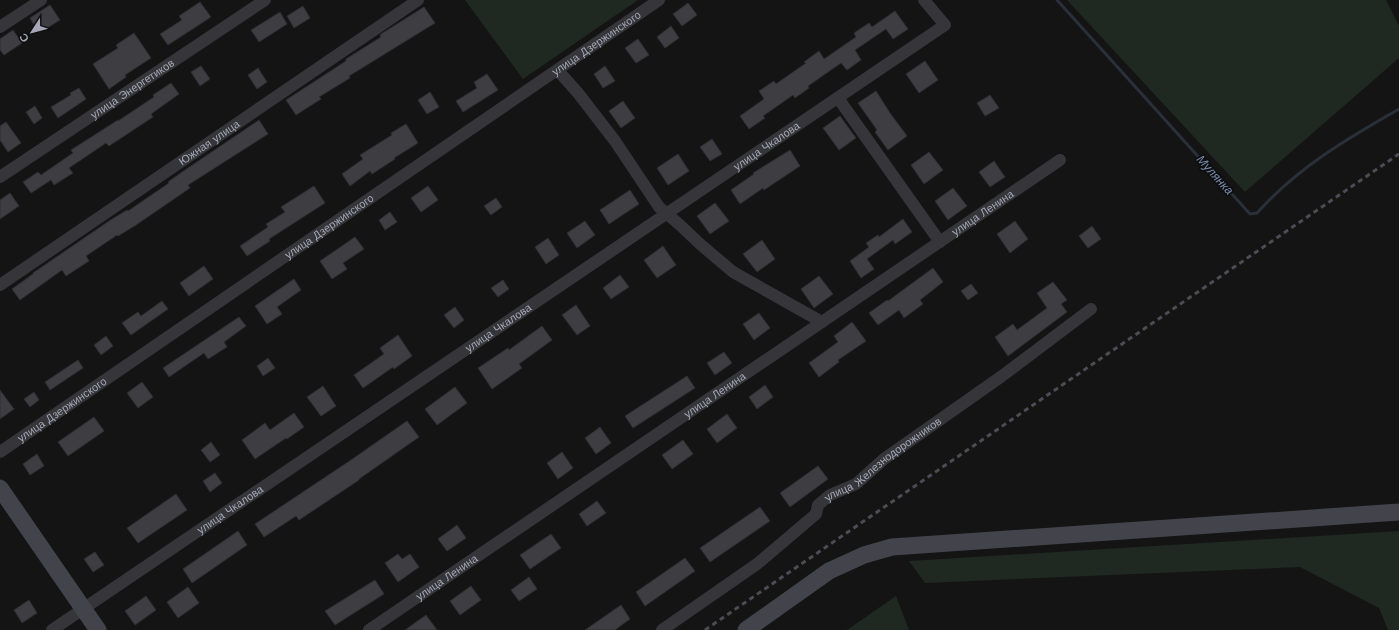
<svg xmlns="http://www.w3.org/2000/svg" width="1399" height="630" font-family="'Work Sans',sans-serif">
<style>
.green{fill:#202822}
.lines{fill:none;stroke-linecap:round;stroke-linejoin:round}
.stream{stroke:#2a3039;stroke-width:3}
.building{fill:#3e3e42;stroke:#2e2e32}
.minor{stroke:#35353a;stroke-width:12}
.secondary{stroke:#43434b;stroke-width:17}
.rail{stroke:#4c4c54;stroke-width:3;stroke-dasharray:5 4;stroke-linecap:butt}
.labels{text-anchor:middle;stroke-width:4;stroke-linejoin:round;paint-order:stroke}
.street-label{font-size:11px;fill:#a5a7b6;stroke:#0f0f10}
.water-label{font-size:12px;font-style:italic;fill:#7b8fb2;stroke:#0f0f10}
</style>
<rect width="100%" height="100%" fill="#141415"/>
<g class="green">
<polygon points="465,0 638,0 523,79"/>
<polygon points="1067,0 1386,0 1399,26 1399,58 1245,192"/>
<polygon points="1399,531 1399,630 1388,630 1379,608 1300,567 925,583 909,561"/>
<polygon points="896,596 909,630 847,630"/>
</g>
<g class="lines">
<path class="stream" d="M 1057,0 L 1250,214 L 1257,213 C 1297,168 1348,138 1399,109"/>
</g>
<g class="building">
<polygon points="200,2 211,17 168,45 160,34 182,20 179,16"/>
<polygon points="688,3 697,15 682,26 673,14"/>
<polygon points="50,5 60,20 39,33 30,18"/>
<polygon points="303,6 310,18 294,28 287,16"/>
<polygon points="424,7 435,23 349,76 350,78 319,97 321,99 296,115 286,100 346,61 346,59 381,37 380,35 381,34"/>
<polygon points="895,11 908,29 893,39 886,29 855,50 861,60 847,70 841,63 808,86 809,88 795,98 793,95 763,116 765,118 749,129 740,116 764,99 759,91 774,81 776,84 806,63 804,62 819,51 824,59 856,37 854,33 869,23 872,27"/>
<polygon points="280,12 287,24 259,42 251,30"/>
<polygon points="671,26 679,38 665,48 657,37"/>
<polygon points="13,30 22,43 4,55 0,50 0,39"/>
<polygon points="134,33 151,58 125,75 126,77 109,89 93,64 118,48 116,45"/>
<polygon points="638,39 649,55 636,63 625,48"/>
<polygon points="925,61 938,80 919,93 906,74"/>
<polygon points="201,66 210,79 200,86 191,72"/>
<polygon points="605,66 615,81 603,88 594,74"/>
<polygon points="258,68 267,82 257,89 248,75"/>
<polygon points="487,74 498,90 463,112 456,101 477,88 474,82"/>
<polygon points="171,83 179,94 151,114 153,117 109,146 106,143 69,168 73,173 54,185 51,180 31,193 23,182 38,172 41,175 73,153 71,150 118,120 118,121 154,97 153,95"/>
<polygon points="79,88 86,99 58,118 51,107 71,95 70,93"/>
<polygon points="876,91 890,113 907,136 888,150 875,132 877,130 858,103"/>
<polygon points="430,92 439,107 427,114 418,100"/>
<polygon points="990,95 999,108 985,116 977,103"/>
<polygon points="623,101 635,118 621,128 609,111"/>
<polygon points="35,106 42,118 34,124 26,112"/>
<polygon points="840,116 856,138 839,150 823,128"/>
<polygon points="259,120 268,134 188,185 190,188 136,225 118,236 117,235 86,256 89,261 66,276 62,270 20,300 12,289 33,274 33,273 109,221 127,210 128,211 169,183 168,182 185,170"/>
<polygon points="6,122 21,143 8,152 0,140 0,126"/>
<polygon points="406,124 418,143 394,158 395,159 372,174 370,171 350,186 342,174 363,159 360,155 392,135 391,133"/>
<polygon points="712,139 722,154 710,161 700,147"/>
<polygon points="790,150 800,166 764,190 763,188 740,204 731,190 754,174 753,173"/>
<polygon points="929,152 943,170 924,184 911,165"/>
<polygon points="678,154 689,171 668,185 657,168"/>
<polygon points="994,161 1005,177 990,187 979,172"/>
<polygon points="314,186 325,203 269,239 270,241 247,256 240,246 268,227 266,224 285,212 281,207"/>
<polygon points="428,186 438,200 421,212 411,198"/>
<polygon points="953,188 967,206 948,220 935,201"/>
<polygon points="630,190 639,204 609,224 600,210"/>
<polygon points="10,193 19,206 0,219 0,200"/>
<polygon points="496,198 502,207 491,215 484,206"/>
<polygon points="715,203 729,221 710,234 697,216"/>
<polygon points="390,212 397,222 385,230 379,220"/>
<polygon points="903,219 912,232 895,244 893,240 867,259 874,269 861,278 850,261 869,247 866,243 878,235 879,237"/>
<polygon points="585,221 595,235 577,248 567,233"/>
<polygon points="1015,221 1028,239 1010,253 997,234"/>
<polygon points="1092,226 1101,239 1088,248 1079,236"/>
<polygon points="355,237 364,249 343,263 347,269 332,279 320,261"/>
<polygon points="548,238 559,255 546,264 535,247"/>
<polygon points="762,240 775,259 757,272 743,254"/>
<polygon points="663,246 676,265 657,278 644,260"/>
<polygon points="204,266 213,279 189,296 180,283"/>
<polygon points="933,268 943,282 920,300 923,304 904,318 899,310 878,325 869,313 887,300 888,301"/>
<polygon points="620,275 629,287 611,299 603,288"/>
<polygon points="819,276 833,294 814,308 801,289"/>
<polygon points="294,279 301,290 277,307 282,314 267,324 255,306"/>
<polygon points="503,280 509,289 498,297 491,288"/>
<polygon points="1053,282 1067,300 1061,304 1067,312 1008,356 995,337 1013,324 1017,330 1047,308 1037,293"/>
<polygon points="971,284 978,293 968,300 961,291"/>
<polygon points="162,301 168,309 131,335 122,323 138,312 141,316"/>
<polygon points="576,305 590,326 577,335 562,315"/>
<polygon points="455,307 464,320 454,328 444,315"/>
<polygon points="759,313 770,328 754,340 743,324"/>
<polygon points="239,317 246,326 224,342 227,347 208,359 204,353 169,377 163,368"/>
<polygon points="852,322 866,341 838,360 839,362 819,377 809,363 838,342 834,336"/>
<polygon points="542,326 552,340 519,364 522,368 492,389 478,368 508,348 509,350"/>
<polygon points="398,335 412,356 394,369 393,367 363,388 354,375 384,354 380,348"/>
<polygon points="106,336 113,346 101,355 94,345"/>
<polygon points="724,352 732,363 715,375 707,363"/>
<polygon points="268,358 275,368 263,376 257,366"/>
<polygon points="78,360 83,368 50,390 45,382"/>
<polygon points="687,376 695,388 633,428 625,416"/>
<polygon points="142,382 153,397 138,408 127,393"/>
<polygon points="765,385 773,397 757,409 749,397"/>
<polygon points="323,386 336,406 321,416 307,397"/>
<polygon points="455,387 467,403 437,425 425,409"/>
<polygon points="0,390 14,409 0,419"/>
<polygon points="34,392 39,400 30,407 24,399"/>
<polygon points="294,413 304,427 287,439 286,438 255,459 242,440 265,423 270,430"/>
<polygon points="727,414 737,428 717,443 707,429"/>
<polygon points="94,417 104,431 68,456 58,442"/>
<polygon points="407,421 419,437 359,479 359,480 299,520 296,516 264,537 255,524 351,460"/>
<polygon points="600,427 611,443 596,454 585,438"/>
<polygon points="683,440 693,454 672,469 662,455"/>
<polygon points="211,442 220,455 210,462 201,450"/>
<polygon points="562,452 573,468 558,479 547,463"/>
<polygon points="37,454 44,466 30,475 23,464"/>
<polygon points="818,466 828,479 790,507 780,493"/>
<polygon points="215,473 222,483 210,492 203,481"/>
<polygon points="176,494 187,510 138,543 127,528"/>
<polygon points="597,501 606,513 587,526 579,514"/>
<polygon points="760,507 770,521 710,562 700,548"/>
<polygon points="457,525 466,538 447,551 438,539"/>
<polygon points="238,531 247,545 192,583 183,569"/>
<polygon points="551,534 561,548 530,569 520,555"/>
<polygon points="95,552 104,565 93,572 84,559"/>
<polygon points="398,554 402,559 410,554 419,567 398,582 385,563"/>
<polygon points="685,558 695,571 645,606 636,592"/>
<polygon points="529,577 537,589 519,601 511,590"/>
<polygon points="375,580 384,594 335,625 325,611"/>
<polygon points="471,586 481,600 460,615 450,601"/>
<polygon points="188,587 199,603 178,618 167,602"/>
<polygon points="146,596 156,610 135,625 125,611"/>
<polygon points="29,600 37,613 22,623 14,610"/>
<polygon points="621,605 630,619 615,630 585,630"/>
<polygon points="426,615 437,630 405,630"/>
</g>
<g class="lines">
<g class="minor">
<polyline points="0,27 41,0"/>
<polyline points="557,71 562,75 578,93 615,141 659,207 680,225 700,244 733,272 822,322"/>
<polyline points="838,98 940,242"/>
<path id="s1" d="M 0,177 L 265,0"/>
<path id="s2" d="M 0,285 L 418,0"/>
<path id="s3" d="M 0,452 L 659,0"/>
<path id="s4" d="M 52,630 L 945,25 L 924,0"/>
<path id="s5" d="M 369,630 L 1060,160"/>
<path id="s6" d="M 662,630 L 757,564 L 816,514 L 818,505 L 830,495 L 856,484 L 884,459 L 1002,376 L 1091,309"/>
</g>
<g class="secondary">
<polyline points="0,488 98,630"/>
<polyline points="746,630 829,571 864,555 892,547 1399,512"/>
</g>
<polyline class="rail" points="705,630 1399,154"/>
</g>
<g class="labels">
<g class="street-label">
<text dy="4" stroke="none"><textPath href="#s3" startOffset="723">улица Дзержинского</textPath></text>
<text dy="4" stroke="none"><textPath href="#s1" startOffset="159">улица Энергетиков</textPath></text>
<text dy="4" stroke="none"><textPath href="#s2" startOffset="253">Южная улица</textPath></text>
<text dy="4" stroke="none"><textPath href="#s4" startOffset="863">улица Чкалова</textPath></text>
<text dy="4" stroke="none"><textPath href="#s5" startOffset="742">улица Ленина</textPath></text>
<text dy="4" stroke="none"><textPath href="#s3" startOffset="399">улица Дзержинского</textPath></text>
<text dy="4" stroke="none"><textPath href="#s4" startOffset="539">улица Чкалова</textPath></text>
<text dy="4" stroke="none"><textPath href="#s5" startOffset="418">улица Ленина</textPath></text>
<text dy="4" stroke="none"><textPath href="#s3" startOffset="75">улица Дзержинского</textPath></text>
<text dy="4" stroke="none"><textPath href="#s6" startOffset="282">улица Железнодорожников</textPath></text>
<text dy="4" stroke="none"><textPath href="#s4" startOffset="215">улица Чкалова</textPath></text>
<text dy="4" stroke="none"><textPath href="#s5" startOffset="94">улица Ленина</textPath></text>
</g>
<g class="water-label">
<text transform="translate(1215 175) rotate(48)" y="4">Мулянка</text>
</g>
</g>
<g transform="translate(32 32) rotate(234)" stroke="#0f0f10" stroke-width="3" paint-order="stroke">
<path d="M0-3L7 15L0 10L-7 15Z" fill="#a5a7b6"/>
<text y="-6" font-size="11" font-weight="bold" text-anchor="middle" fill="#a5a7b6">С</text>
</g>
</svg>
